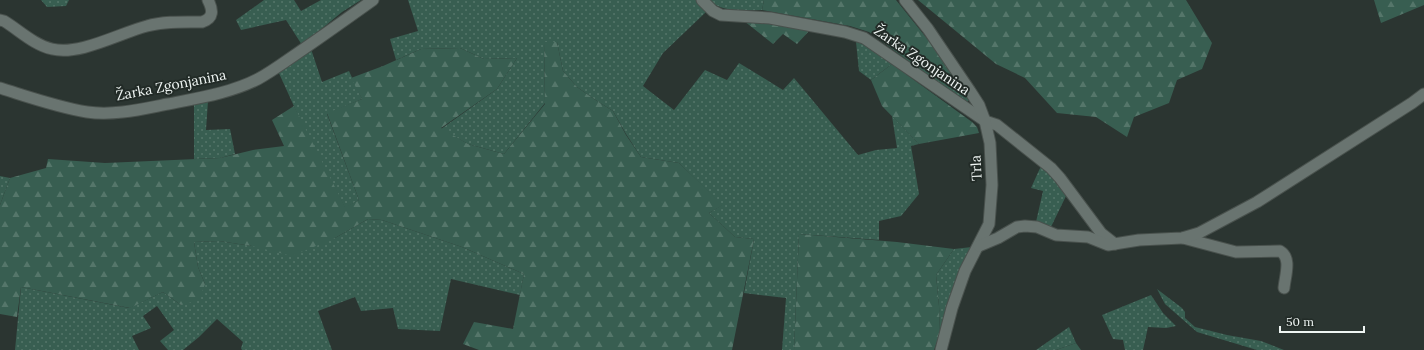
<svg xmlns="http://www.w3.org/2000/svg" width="1424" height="350" font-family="Lora,serif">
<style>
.grass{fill:url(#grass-dots)}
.forest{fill:url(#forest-firs)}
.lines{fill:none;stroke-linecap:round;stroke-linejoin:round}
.minor-casing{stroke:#49514d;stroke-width:13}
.minor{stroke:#697470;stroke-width:11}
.labels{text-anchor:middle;stroke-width:4;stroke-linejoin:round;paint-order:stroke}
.street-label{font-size:14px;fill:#eff5f3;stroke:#222b27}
</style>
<defs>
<pattern id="grass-dots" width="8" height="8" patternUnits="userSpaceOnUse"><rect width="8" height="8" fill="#385e51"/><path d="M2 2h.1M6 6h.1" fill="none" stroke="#55766a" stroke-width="1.8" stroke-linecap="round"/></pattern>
<pattern id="forest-firs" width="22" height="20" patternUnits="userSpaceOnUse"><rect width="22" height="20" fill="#385e51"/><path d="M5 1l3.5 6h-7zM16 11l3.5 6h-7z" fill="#55766a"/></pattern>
</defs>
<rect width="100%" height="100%" fill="#2b3531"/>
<g class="grass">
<polygon points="41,0 69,0 66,6 47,7"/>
<polygon points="264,0 294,0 301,11 321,0 361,0 342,12 302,45 286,20 241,30 236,20"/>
<polygon points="408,0 697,0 706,12 663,53 643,86 674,110 705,70 727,80 739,63 783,90 794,78 858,155 876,150 897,148 892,116 919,144 911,146 919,194 901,216 879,221 879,240 799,234 794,350 782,350 786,298 744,293 754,239 735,237 709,213 722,205 679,163 641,157 626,134 613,111 594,99 577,87 563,71 557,42 544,42 545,103 504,154 468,144 441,129 497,89 517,58 484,59 460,48 421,49 396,60 390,39 418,31"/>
<path d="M 708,0 L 764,0 L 762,10 C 744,10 723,13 708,0 Z"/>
<polygon points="856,42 868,45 892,64 871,80 859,71"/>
<polygon points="311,49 322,82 349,71 362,99 327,114 359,200 345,208 302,124 278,71"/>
<polygon points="945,61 971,98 965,104 929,76"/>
<polygon points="208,101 206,130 230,129 235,154 220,158 194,159 194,102"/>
<polygon points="1041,166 1052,176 1066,196 1050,229 1036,222 1043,191 1031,188"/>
<polygon points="0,176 10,178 0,205"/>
<polygon points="368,219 382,220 462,247 524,274 520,295 451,279 440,331 398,329 393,308 361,311 355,297 318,311 332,350 242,350 241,348 243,342 217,319 199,337 183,350 168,350 160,341 174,330 157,306 143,316 151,328 132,336 139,350 15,350 21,287 129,308 163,292 181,305 205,284 198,267 194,242 219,241 252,246 335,238"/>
<polygon points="972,247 952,293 940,333 939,306 936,275 954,249"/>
<polygon points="1157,289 1182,308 1185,312 1185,318 1195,327 1227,335 1261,341 1284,350 1257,350 1197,332 1165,304"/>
<polygon points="1151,295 1163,313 1176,326 1166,328 1148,327 1143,350 1125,350 1123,340 1113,339 1102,315"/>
<polygon points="1069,327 1076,343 1056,350 1036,350"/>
</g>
<g class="forest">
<polygon points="764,0 896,0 945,61 929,76 869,32 850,26 762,10"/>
<polygon points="918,0 1186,0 1212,43 1202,69 1177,80 1169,103 1134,117 1127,137 1096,117 1057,113 1025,78 996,64"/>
<polygon points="1374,0 1424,0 1424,5 1381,23"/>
<polygon points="768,20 810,30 797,44 783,34 773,44 744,21"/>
<polygon points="544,42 557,42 563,71 577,87 594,99 613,111 626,135 641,157 679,163 723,205 709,213 735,237 754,239 732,350 479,350 463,344 474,322 513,329 524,274 462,247 382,220 368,219 335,238 292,256 252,246 219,241 194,242 198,267 205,284 199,300 181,305 163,292 130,308 21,287 17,317 0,314 0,205 10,178 46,168 48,159 105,163 220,158 253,150 284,146 272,120 294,106 345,207 359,200 327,113 362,99 351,78 383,66 421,49 460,48 484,59 517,58 497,89 441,128 468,144 504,154 545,104"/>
<polygon points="892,64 972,122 977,127 979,133 919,144 882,106 871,80"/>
<polygon points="799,234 897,242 954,249 936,275 939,306 940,333 934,350 794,350"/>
<polygon points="1076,343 1081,350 1056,350"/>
</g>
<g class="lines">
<g class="minor-casing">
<g id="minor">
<polyline points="702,0 713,11 721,15 770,18 845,32 864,38 985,121 997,125 1051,168 1060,178 1101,233 1115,244"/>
<polyline points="905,0 928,29 970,91 979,105 985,121 990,143 992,185 989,224 965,271 952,308 941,350"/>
<path d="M 0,20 L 4,21 C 19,30 34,45 52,49 C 79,56 120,33 147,26 C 164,21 184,22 202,22 C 214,18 213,10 208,0"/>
<path d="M 0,88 C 29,97 57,107 87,112 C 114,116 142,109 168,104 C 198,98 231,93 258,79 C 269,73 279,66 289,59 C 317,40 345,20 373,0"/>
<path d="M 1183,238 L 1236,252 L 1280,251 C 1292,258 1285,276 1284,288"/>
<polyline points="979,246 998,238 1017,227 1025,226 1037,227 1056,235 1088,237 1108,245 1139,240 1182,238 1199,233 1257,202 1412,103 1424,94"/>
</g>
</g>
<use href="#minor" class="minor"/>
</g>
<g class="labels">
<g class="street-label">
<text transform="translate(922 60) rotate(34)" y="5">Žarka Zgonjanina</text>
<text transform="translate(171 85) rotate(-11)" y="5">Žarka Zgonjanina</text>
<text transform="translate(976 168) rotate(-93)" y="5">Trla</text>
</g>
</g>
<path d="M1280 326v6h84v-6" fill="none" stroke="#eff5f3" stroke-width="2"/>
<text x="1286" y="326" font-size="12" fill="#eff5f3" stroke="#222b27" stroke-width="3" paint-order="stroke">50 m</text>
</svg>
